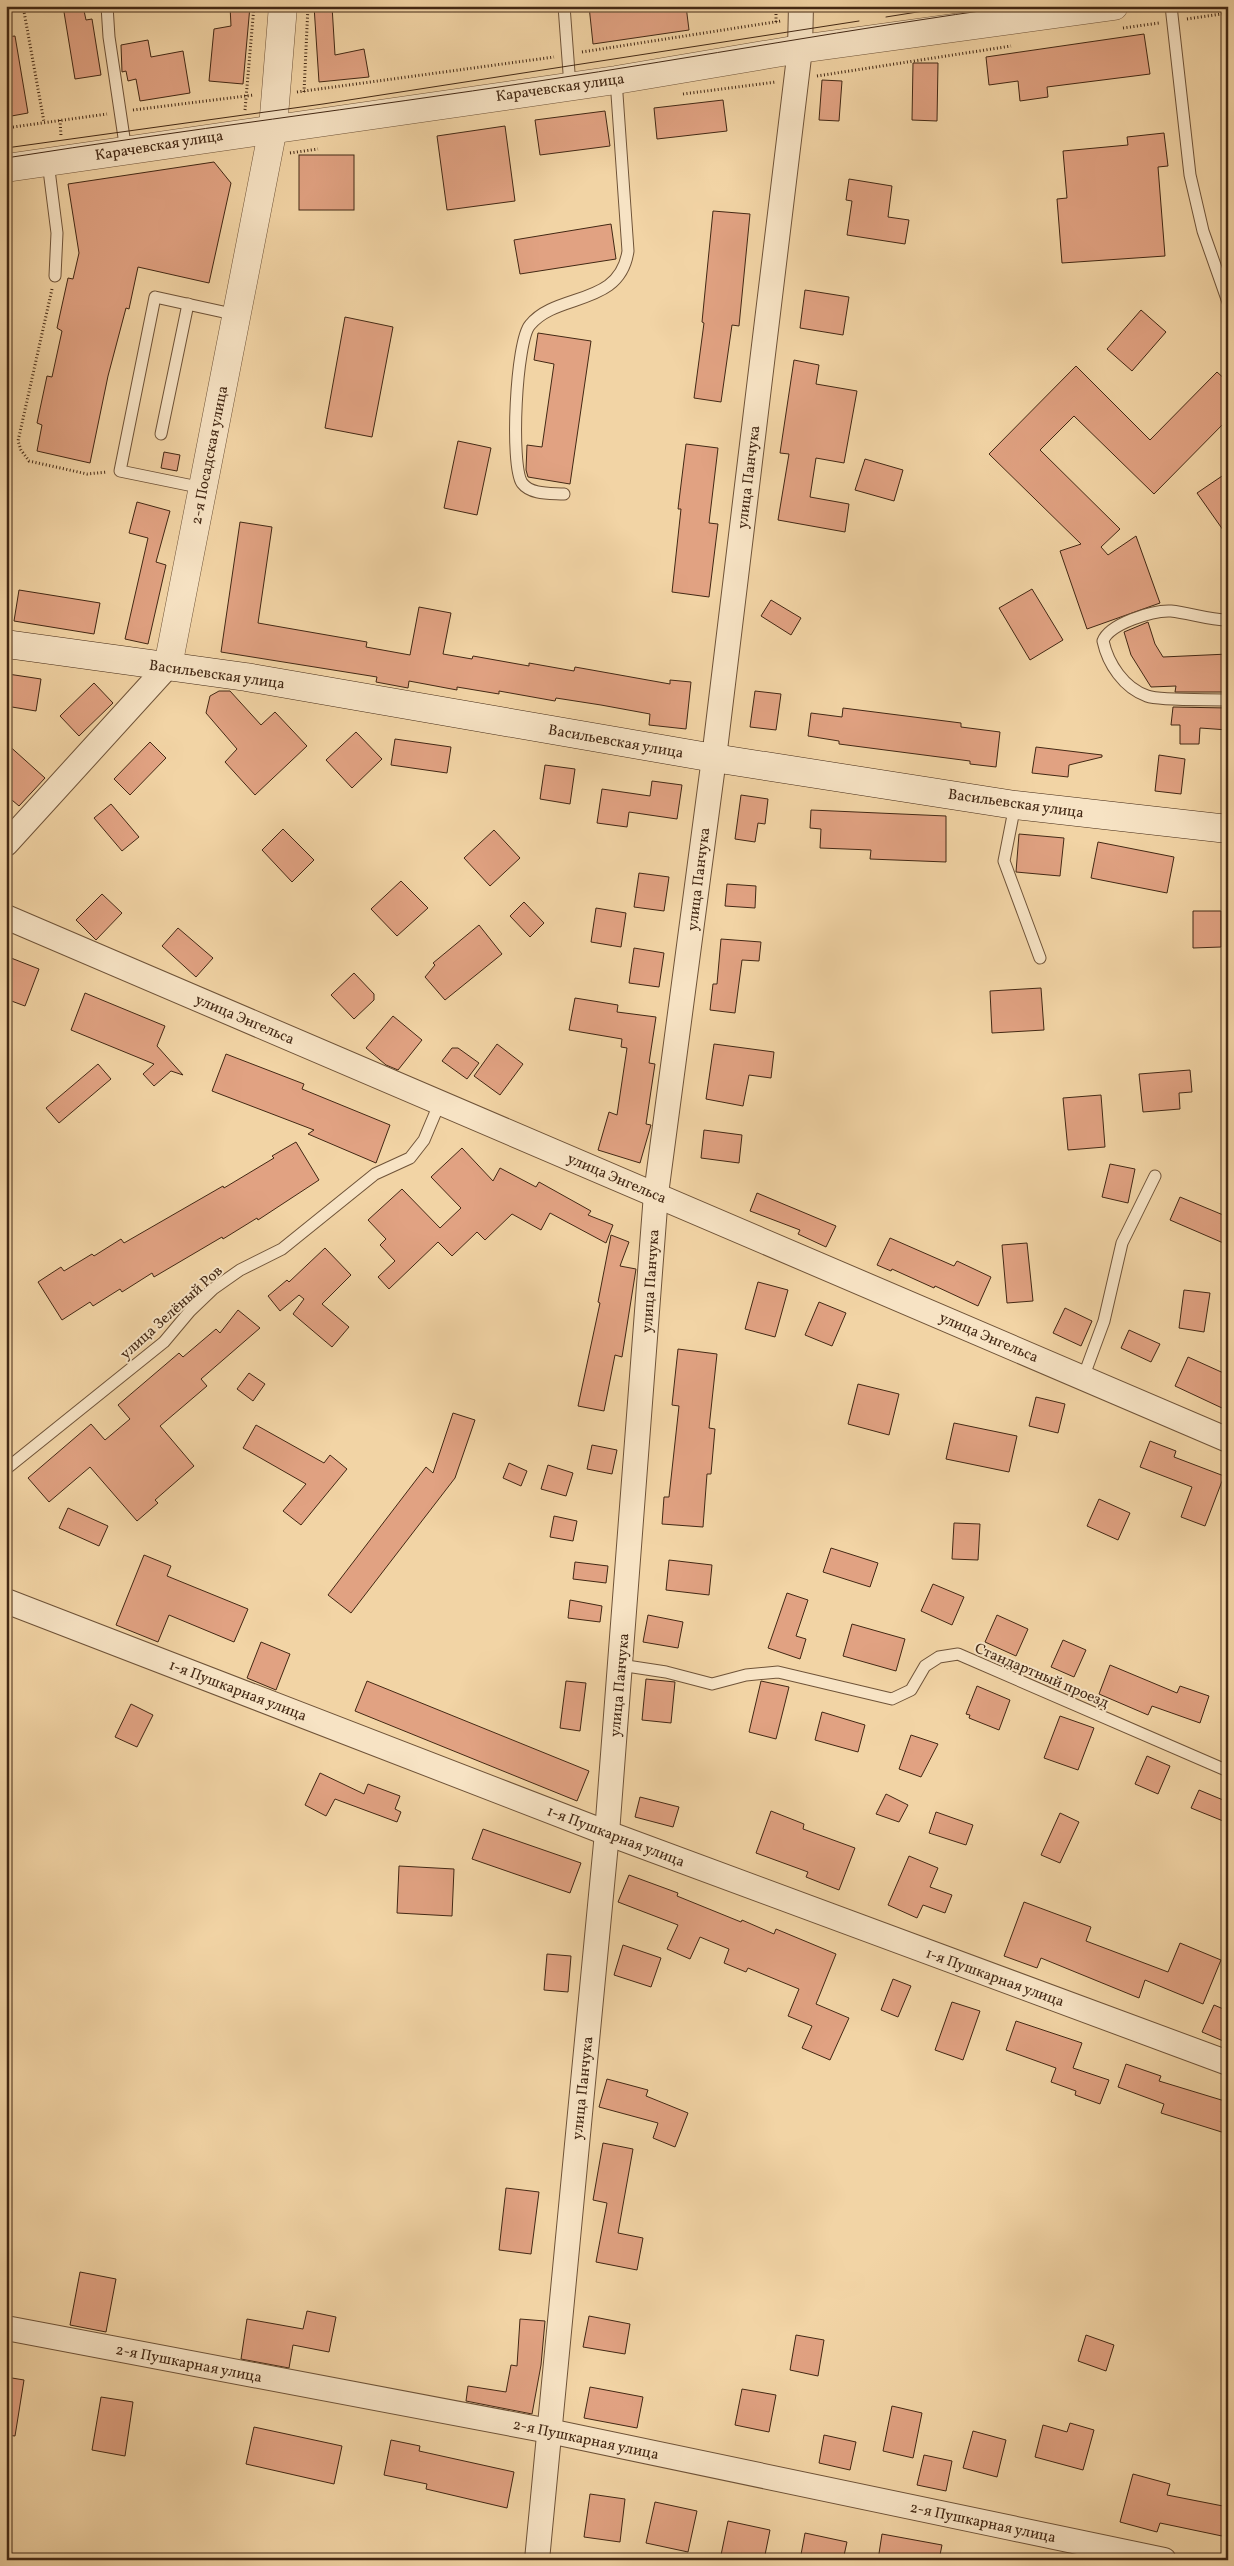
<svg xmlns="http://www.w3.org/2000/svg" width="1234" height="2566" font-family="Vollkorn,serif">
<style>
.building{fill:#e1a282;stroke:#432814}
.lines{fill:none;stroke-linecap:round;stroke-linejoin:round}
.service-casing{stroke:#6f5338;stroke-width:13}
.minor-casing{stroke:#6f5338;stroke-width:26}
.tertiary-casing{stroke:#6f5338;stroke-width:29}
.secondary-casing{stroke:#432814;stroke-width:29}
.path{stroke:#432814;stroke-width:3;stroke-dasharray:1 2.5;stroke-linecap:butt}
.service{stroke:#f7e3c4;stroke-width:11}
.minor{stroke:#f7e3c4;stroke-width:24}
.tertiary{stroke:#f7e3c4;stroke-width:28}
.secondary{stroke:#f7e3c4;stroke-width:28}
.tram{stroke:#432814;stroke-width:1}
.labels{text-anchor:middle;stroke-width:4;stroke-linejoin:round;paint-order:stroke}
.street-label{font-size:15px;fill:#432814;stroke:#f7e3c4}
</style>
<rect width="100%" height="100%" fill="#f2d4a5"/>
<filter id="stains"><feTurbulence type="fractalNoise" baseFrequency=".004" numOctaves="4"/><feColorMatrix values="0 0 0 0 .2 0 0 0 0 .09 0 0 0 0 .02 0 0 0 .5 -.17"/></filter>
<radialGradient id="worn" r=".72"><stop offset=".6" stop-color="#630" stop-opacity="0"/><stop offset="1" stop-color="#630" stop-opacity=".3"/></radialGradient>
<g class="building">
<polygon points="63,6 83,6 86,20 92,19 101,75 75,79"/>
<polygon points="230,6 250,6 243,84 209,81 214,29 231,26"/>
<polygon points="314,6 332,6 335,55 364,49 369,77 319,82"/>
<polygon points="589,6 686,6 689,30 593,44"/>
<polygon points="1144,34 1150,74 1047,87 1048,97 1020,101 1018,81 989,85 986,57"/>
<polygon points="15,36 28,113 6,117 6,37"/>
<polygon points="148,40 151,57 183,51 190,93 140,101 136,79 128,81 126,71 122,72 121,45"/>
<polygon points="913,63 938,63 937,121 912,120"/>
<polygon points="822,80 842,81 839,121 819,120"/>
<polygon points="723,100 727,131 657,139 654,108"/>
<polygon points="605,111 610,146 540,155 535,120"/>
<polygon points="505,126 515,201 447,210 437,136"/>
<polygon points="1164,133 1168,166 1158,167 1165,256 1062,263 1057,199 1067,198 1063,151 1128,145 1127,137"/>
<rect x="299" y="155" width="55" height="55"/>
<polygon points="214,162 231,183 209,283 138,267 129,309 126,308 108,376 90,463 37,451 42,425 37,423 47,376 52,377 62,331 57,328 68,278 73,279 79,253 68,184"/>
<polygon points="849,179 892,186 888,217 909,220 905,244 847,235 852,201 846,200"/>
<polygon points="713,211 750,214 739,326 732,325 721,402 694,398 704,323 702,322"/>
<polygon points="611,224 616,259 520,274 514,240"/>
<polygon points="805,290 849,297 843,335 800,328"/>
<polygon points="1141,310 1166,332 1132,371 1107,349"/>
<polygon points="345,317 393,327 372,437 325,428"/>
<polygon points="538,333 591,341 570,484 528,477 526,470 527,445 542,447 554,364 534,360"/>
<polygon points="794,360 819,365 816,384 857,391 844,463 816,458 810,497 849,504 845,532 778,520 789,454 780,453"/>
<polygon points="1076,366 1150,440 1217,372 1228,382 1228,419 1154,494 1074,416 1040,450 1120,529 1101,547 1108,555 1136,536 1160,603 1087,629 1060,551 1081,544 989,454"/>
<polygon points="458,441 491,448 477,515 444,508"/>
<polygon points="686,444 718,448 709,523 718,524 709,597 672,592 681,509 678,509"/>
<polygon points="164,452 180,455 177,471 161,468"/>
<polygon points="865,459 903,470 894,501 855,490"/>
<polygon points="1228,472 1228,537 1197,493"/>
<polygon points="137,502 170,511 156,562 166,565 148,644 125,639 148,538 129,533"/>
<polygon points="240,522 272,527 258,623 367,642 366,647 410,655 419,607 451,613 443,654 472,659 473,656 529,666 529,663 574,671 575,667 670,684 670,680 691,682 686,729 649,725 650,714 601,705 556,698 555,701 499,691 499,694 457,687 457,690 409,681 408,688 376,682 377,677 221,652"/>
<polygon points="1032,589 1063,640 1030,660 999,608"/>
<polygon points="19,590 100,603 94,634 14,621"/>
<polygon points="771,600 801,618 791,635 761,616"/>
<polygon points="1148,622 1155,644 1163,657 1228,654 1228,692 1175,692 1176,686 1151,687 1131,655 1124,632"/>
<polygon points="8,674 41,679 36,711 6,706"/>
<polygon points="94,683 113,703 79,736 60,716"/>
<polygon points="219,691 230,691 261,725 275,712 307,746 255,795 225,762 237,749 206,713 210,696"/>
<polygon points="755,691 781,694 776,730 750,727"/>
<polygon points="1173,707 1228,708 1228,730 1200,728 1199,744 1180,744 1180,725 1171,725"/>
<polygon points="843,708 961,723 961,727 1000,732 996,767 970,764 970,761 839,744 839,741 808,736 811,713 842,717"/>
<polygon points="356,732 382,759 352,788 326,760"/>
<polygon points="395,739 451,747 447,773 391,765"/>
<polygon points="150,742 166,758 130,795 114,779"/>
<polygon points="6,743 45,778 19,806 6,795"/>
<polygon points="1036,747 1102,755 1102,757 1069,765 1068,777 1032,773"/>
<polygon points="1159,755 1185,759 1181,794 1155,791"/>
<polygon points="545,765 575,769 570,804 540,799"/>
<polygon points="652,781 682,785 677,819 629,812 627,827 597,823 602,789 650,796"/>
<polygon points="741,795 768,799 765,824 758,823 755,842 735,839"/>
<polygon points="111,804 139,837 122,851 94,818"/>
<polygon points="811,810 946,816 946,862 870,859 871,850 820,848 821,829 810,828"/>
<polygon points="283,829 314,860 292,882 262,850"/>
<polygon points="494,830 520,858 490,886 464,858"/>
<polygon points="1019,834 1064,838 1060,876 1016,872"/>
<polygon points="1098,842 1174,857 1167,893 1091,878"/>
<polygon points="639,873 669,877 664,911 634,907"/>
<polygon points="401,881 428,908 397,936 371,909"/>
<polygon points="727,884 756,886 755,908 725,906"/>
<polygon points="102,894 122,913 96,940 76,920"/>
<polygon points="524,902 544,923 530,937 510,916"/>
<polygon points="596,908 626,913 621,947 591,942"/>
<polygon points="1193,911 1221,911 1221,947 1193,948"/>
<polygon points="479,925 502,954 445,1000 425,977 435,965 433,963"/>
<polygon points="178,928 213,958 196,977 162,946"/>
<polygon points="721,939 761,942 759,961 742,960 735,1013 710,1010 713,984 717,984"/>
<polygon points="634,948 664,953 659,987 629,983"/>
<polygon points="6,956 39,969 25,1006 6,999"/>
<polygon points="354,973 374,994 374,1000 354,1019 331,995"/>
<polygon points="1041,988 1044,1030 992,1033 990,991"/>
<polygon points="85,993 165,1026 157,1046 183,1075 171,1071 154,1086 143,1074 154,1064 71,1030"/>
<polygon points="575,998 618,1005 617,1012 656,1017 649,1063 655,1064 646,1124 651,1125 640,1163 598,1150 609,1112 617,1115 627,1048 621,1047 622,1039 569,1030"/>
<polygon points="393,1016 422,1040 398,1070 386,1065 366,1048"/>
<polygon points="497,1044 523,1064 500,1095 474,1076"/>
<polygon points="714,1044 774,1052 771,1078 749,1075 743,1106 706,1099"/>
<polygon points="452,1048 458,1048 479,1063 467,1079 442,1061"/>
<polygon points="226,1054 304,1084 302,1089 390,1125 376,1163 308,1134 314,1130 212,1091"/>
<polygon points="98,1064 111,1079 59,1123 46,1108"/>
<polygon points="1190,1070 1192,1092 1179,1093 1180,1109 1143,1112 1139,1074"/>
<polygon points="1101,1095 1105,1147 1068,1150 1063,1098"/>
<polygon points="704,1130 742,1135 739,1163 701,1158"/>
<polygon points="296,1142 319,1180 258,1220 257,1218 223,1239 222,1237 154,1277 152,1273 122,1292 120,1289 93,1306 90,1302 62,1320 38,1282 61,1267 64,1271 92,1254 94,1256 121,1239 124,1243 223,1186 224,1188 274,1158 272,1156"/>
<polygon points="462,1148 493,1181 500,1168 536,1187 539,1182 591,1211 588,1215 613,1225 606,1243 550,1213 541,1230 512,1214 485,1240 477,1232 452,1256 438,1242 389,1289 378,1277 395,1261 380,1245 386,1239 368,1220 402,1189 440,1228 461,1208 431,1177"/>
<polygon points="1110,1164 1135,1169 1128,1203 1102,1197"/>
<polygon points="757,1193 836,1226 826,1247 798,1234 800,1230 750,1211"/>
<polygon points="1180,1197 1228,1217 1228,1245 1170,1220"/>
<polygon points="611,1235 629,1242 620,1266 636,1269 622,1357 615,1355 604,1411 578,1406 600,1303 598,1302"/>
<polygon points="890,1238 954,1266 957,1261 991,1277 978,1306 935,1286 934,1288 892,1269 891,1271 877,1265"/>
<polygon points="1027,1243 1033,1301 1007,1303 1002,1245"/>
<polygon points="325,1248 351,1275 322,1304 349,1327 332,1347 293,1314 304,1299 299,1295 280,1311 268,1296 287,1280 289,1282"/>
<polygon points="758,1282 788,1290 775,1337 745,1329"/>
<polygon points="1184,1290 1210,1293 1204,1332 1179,1328"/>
<polygon points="819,1302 846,1313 832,1346 805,1335"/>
<polygon points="1065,1308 1092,1321 1081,1346 1053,1333"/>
<polygon points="238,1310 260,1328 201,1379 207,1386 160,1426 194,1466 155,1500 158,1503 137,1521 90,1467 49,1502 28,1478 91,1424 105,1440 130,1419 118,1405 179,1353 183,1357 216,1329 220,1333"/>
<polygon points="1129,1330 1160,1344 1151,1362 1121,1348"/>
<polygon points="678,1349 717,1354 709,1428 715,1429 711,1474 707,1474 703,1527 662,1524 664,1497 669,1497 679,1406 672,1405"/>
<polygon points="1188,1357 1228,1375 1228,1394 1222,1408 1175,1386"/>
<polygon points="249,1373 265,1384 253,1401 237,1389"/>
<polygon points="858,1384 899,1394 889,1435 848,1424"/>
<polygon points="1036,1397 1065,1404 1058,1433 1029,1426"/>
<polygon points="453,1413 475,1420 455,1478 351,1613 328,1595 426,1467 433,1473"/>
<polygon points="954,1423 1017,1436 1009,1472 946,1459"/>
<polygon points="256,1425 324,1463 330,1455 347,1469 301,1525 283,1511 306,1484 243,1448"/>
<polygon points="1150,1441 1176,1451 1174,1457 1224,1476 1205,1526 1181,1517 1192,1487 1140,1467"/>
<polygon points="592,1445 617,1450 612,1474 587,1469"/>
<polygon points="509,1463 527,1471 521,1486 503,1478"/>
<polygon points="548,1465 573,1473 566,1496 541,1489"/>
<polygon points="1099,1499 1130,1513 1118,1540 1087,1526"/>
<polygon points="68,1508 108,1526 99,1546 59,1528"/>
<polygon points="554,1516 577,1521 573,1541 550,1537"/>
<polygon points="954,1523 980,1524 978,1560 952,1559"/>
<polygon points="831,1548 878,1563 870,1587 823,1572"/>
<polygon points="144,1555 171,1566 167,1576 248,1609 234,1642 169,1615 158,1642 116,1625"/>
<polygon points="669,1560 712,1565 709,1595 666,1590"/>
<polygon points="575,1562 608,1566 606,1583 573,1579"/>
<polygon points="933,1584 964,1597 952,1625 921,1611"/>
<polygon points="787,1593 808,1600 796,1636 806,1639 800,1659 768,1648"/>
<polygon points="570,1600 602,1606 600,1622 568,1618"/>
<polygon points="648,1615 683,1622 678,1648 643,1642"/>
<polygon points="997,1615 1028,1629 1016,1656 985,1642"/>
<polygon points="852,1624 905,1639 896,1671 843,1656"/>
<polygon points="1063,1640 1086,1650 1074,1677 1051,1667"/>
<polygon points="261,1642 290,1654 276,1690 247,1678"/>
<polygon points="1110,1665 1177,1693 1180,1686 1209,1696 1200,1723 1152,1706 1148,1715 1099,1694"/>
<polygon points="646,1679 675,1682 671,1723 642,1720"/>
<polygon points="367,1681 589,1771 577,1801 355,1711"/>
<polygon points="566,1681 586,1683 580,1731 560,1728"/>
<polygon points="761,1681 789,1687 776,1739 749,1732"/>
<polygon points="977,1686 1010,1700 999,1730 969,1718 970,1715 966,1714"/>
<polygon points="131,1704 153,1715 137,1747 115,1737"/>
<polygon points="822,1712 865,1725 858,1752 815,1740"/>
<polygon points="1060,1716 1094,1728 1078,1770 1044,1758"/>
<polygon points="911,1735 938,1744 921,1777 899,1769"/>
<polygon points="1147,1756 1170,1766 1158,1794 1135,1784"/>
<polygon points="320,1773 364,1794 368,1784 400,1796 395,1809 401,1812 397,1822 335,1799 326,1816 305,1805"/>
<polygon points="1199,1790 1228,1802 1228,1823 1191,1808"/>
<polygon points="886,1794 908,1805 899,1822 876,1814"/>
<polygon points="640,1797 679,1807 673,1827 635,1817"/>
<polygon points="771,1811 804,1824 803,1829 855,1848 839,1890 806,1877 808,1872 756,1853"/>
<polygon points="936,1812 973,1825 966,1845 929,1833"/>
<polygon points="1060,1813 1079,1822 1060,1863 1041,1855"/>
<polygon points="483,1829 581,1863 570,1893 472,1859"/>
<polygon points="909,1856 938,1868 930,1887 952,1895 945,1913 923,1905 917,1918 888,1905"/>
<polygon points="399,1866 454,1869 452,1916 397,1913"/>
<polygon points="629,1875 678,1893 677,1896 741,1922 742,1920 774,1934 776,1929 836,1954 816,2004 849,2018 830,2060 802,2048 812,2026 788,2016 799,1989 748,1968 746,1972 724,1963 729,1949 700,1937 690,1959 667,1949 678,1925 618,1902"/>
<polygon points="1024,1902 1091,1927 1086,1941 1168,1972 1180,1943 1221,1960 1203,2004 1145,1980 1139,1998 1041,1958 1037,1968 1004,1956"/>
<polygon points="623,1945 661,1958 651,1987 614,1975"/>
<polygon points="547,1954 571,1956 568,1992 544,1990"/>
<polygon points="893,1979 911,1986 898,2017 881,2010"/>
<polygon points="952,2002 980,2011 963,2060 935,2050"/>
<polygon points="1214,2005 1228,2011 1228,2043 1202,2032"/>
<polygon points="1016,2021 1082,2043 1073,2068 1109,2080 1100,2104 1075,2095 1076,2091 1051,2082 1056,2068 1006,2050"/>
<polygon points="1126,2064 1161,2076 1159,2081 1228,2102 1228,2134 1161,2113 1164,2104 1118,2087"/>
<polygon points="607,2079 648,2090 646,2096 688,2113 675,2147 653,2138 658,2123 599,2107"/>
<polygon points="603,2143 633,2149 618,2233 643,2238 637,2270 596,2262 607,2203 593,2200"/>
<polygon points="506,2188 539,2192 531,2254 499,2250"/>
<polygon points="80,2272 116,2279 106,2332 70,2325"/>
<polygon points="307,2311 336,2317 329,2352 293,2345 289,2368 241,2359 247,2319 303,2329"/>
<polygon points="589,2316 630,2324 625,2354 583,2347"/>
<polygon points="520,2319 545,2321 541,2365 532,2414 466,2401 468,2386 506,2392 511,2365 517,2366"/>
<polygon points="796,2335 824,2340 818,2376 790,2370"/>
<polygon points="1086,2335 1114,2345 1106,2371 1078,2361"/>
<polygon points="6,2377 24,2380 15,2436 6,2435"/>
<polygon points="590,2387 643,2397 637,2428 584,2418"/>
<polygon points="742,2389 776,2395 769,2432 735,2425"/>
<polygon points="101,2397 133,2402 125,2456 92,2450"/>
<polygon points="892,2406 922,2413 913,2458 883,2451"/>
<polygon points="1070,2423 1094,2430 1083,2470 1035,2457 1043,2425 1067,2432"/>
<polygon points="254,2427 342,2446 334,2484 246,2464"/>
<polygon points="973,2431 1006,2440 997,2477 963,2468"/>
<polygon points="824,2435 856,2442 850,2470 819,2463"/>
<polygon points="391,2440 420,2446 419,2451 514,2472 507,2508 426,2489 427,2484 384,2475"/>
<polygon points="924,2455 952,2461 946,2491 917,2485"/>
<polygon points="1133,2474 1170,2484 1167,2495 1228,2507 1222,2536 1160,2523 1157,2532 1120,2522"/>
<polygon points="590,2494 625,2499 620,2542 584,2537"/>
<polygon points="655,2502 697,2511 688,2552 646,2543"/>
<polygon points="728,2521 770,2530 764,2560 720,2560"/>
<polygon points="805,2533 847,2542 843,2560 800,2560"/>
<polygon points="882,2534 942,2545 939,2560 878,2560"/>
</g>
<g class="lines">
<g class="service-casing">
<g id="service">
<polyline points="107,6 109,37 126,151"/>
<polyline points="564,6 570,86"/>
<polyline points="1171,6 1190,175 1203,231 1228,302"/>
<polyline points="48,162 57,233 55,276"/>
<polyline points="161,434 188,304"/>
<polyline points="203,488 120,471 155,297 237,315"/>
<path d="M 564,494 C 551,493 531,495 522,483 C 510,465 516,341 530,325 C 557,292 620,307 628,251 L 616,80"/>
<path d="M 1228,620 C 1208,620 1190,613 1171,611 C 1153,610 1109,624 1103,641 C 1108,664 1124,688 1147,696 C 1161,701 1210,699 1228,700"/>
<polyline points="1015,805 1004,861 1040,958"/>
<polyline points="1083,1378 1104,1321 1122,1243 1155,1176"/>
<polyline points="6,1469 164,1342 190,1311 213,1289 240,1270 282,1249 375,1174 410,1158 424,1140 440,1102"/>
<polyline points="620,1665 666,1672 712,1684 746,1675 778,1672 892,1699 911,1690 925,1666 939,1657 958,1654 1228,1771"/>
</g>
</g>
<g class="minor-casing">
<g id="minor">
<polyline points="6,844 168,666"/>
<polyline points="6,917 1228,1440"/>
<polyline points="6,1601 607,1833 1228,2063"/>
<polyline points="6,2328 549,2431 1164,2560"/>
<polyline points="537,2560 607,1833 656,1194 714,758 800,49 801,6"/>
</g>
</g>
<g class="tertiary-casing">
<g id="tertiary">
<polyline points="6,168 616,80 800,49 1114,6"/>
<polyline points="168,666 273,128 283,6"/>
</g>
</g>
<g class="secondary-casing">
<polyline id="secondary" points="6,644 246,677 714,758 1015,805 1228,829"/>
</g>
<g class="path">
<polyline points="23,6 44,122"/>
<polyline points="1187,19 1228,13"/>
<polyline points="776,22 776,6"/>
<polyline points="1123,28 1159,23"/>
<polyline points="582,52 781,21"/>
<polyline points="817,76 1011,46"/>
<polyline points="297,92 554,57"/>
<polyline points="304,92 308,6"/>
<polyline points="683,94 776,82"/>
<polyline points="133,110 254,95"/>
<polyline points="245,110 254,6"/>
<polyline points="60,120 61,136"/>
<polyline points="6,128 107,114"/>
<polyline points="290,153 318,149"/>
<polyline points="52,289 18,441 21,450 29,461 87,474 107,472"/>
</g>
<use href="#service" class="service"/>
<use href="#minor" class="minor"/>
<use href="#tertiary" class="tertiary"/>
<use href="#secondary" class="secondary"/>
<g class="tram">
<polyline points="886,17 955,6"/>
<polyline points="6,148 323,104 859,21"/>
<path d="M 6,158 C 183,130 362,108 539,81 C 698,57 856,28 1015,6"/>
</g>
</g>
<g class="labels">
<g class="street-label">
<text transform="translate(560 87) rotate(-8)" y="5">Карачевская улица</text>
<text transform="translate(159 145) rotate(-9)" y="5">Карачевская улица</text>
<text transform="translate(209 455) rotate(-79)" y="5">2-я Посадская улица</text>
<text transform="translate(748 477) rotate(-83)" y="5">улица Панчука</text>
<text transform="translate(217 674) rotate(8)" y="5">Васильевская улица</text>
<text transform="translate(616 741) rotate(10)" y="5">Васильевская улица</text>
<text transform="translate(1016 803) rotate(8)" y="5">Васильевская улица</text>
<text transform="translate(698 879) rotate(-83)" y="5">улица Панчука</text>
<text transform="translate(245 1019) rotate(23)" y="5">улица Энгельса</text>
<text transform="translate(617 1178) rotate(23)" y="5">улица Энгельса</text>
<text transform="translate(650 1281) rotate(-86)" y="5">улица Панчука</text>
<text transform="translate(171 1312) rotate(-42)" y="5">улица Зелёный Ров</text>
<text transform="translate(989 1337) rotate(23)" y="5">улица Энгельса</text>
<text transform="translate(1042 1675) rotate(23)" y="5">Стандартный проезд</text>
<text transform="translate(619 1685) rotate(-85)" y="5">улица Панчука</text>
<text transform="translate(238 1690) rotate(21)" y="5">1-я Пушкарная улица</text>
<text transform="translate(616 1836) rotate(21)" y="5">1-я Пушкарная улица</text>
<text transform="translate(995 1977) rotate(20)" y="5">1-я Пушкарная улица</text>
<text transform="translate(582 2088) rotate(-84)" y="5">улица Панчука</text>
<text transform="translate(189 2363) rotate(11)" y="5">2-я Пушкарная улица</text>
<text transform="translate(586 2439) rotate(12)" y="5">2-я Пушкарная улица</text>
<text transform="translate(983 2522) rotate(12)" y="5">2-я Пушкарная улица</text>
</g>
</g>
<rect width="1234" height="2566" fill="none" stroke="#f2d4a5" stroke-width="25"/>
<rect x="8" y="8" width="1219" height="2551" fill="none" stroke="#432814" stroke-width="2.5"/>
<rect x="12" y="12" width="1209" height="2541" fill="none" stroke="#432814"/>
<rect width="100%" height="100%" filter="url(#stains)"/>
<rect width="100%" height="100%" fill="url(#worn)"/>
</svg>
